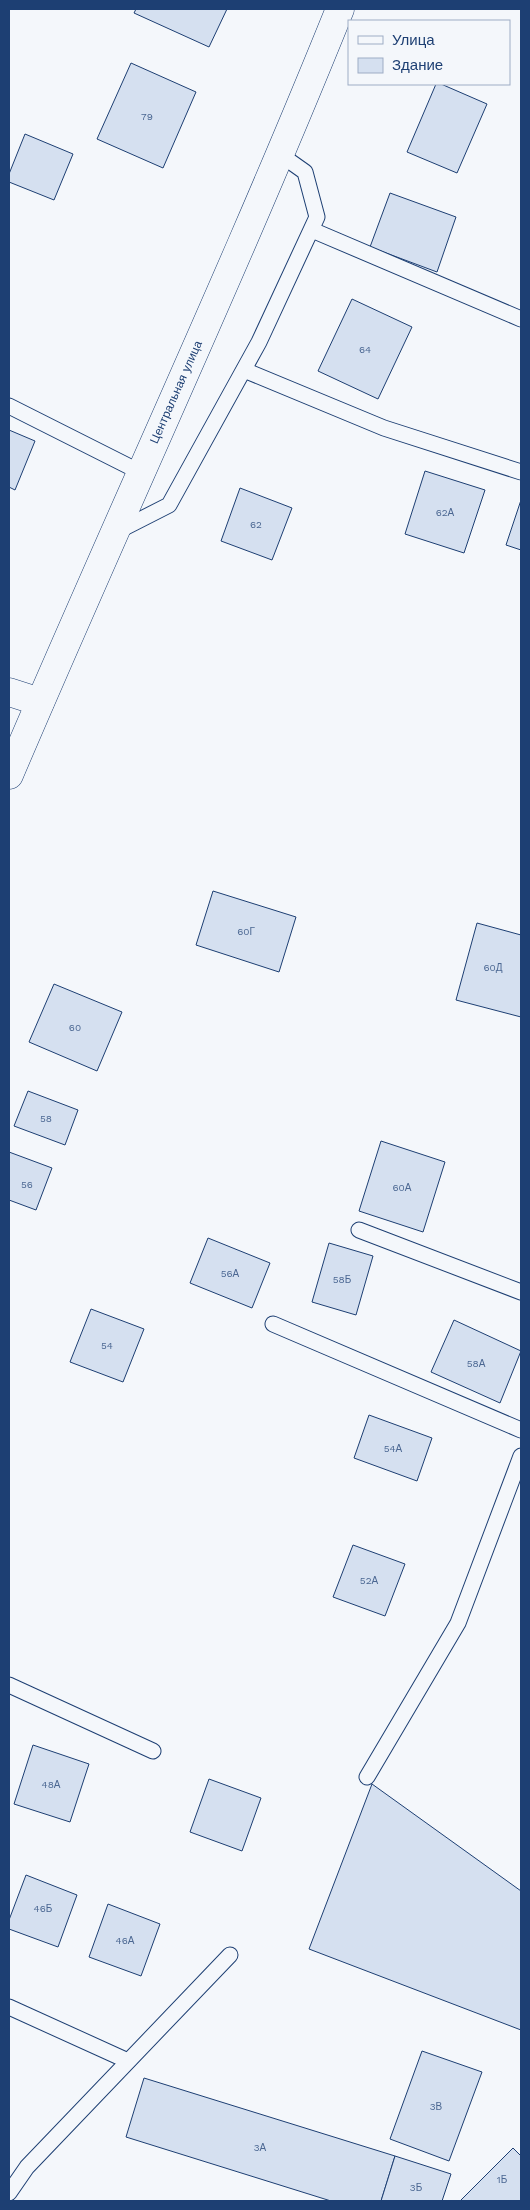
<svg xmlns="http://www.w3.org/2000/svg" width="530" height="2210" font-family="'Work Sans',sans-serif">
<style>
.building{fill:#d5e0f0;stroke:#1d3f73}
.lines{fill:none;stroke-linecap:round;stroke-linejoin:round}
.service-casing{stroke:#1d3f73;stroke-width:17}
.minor-casing{stroke:#1d3f73;stroke-width:29}
.tertiary-casing{stroke:#1d3f73;stroke-width:29}
.service{stroke:#f4f7fb;stroke-width:15}
.minor{stroke:#f4f7fb;stroke-width:28}
.tertiary{stroke:#f4f7fb;stroke-width:28}
.labels{text-anchor:middle;stroke-width:4;stroke-linejoin:round;paint-order:stroke}
.number-label{font-size:10px;fill:#4b6792}
.street-label{font-size:12px;fill:#1d3f73;stroke:#f4f7fb}
</style>
<rect width="100%" height="100%" fill="#f4f7fb"/>
<g class="building">
<polygon points="136,9 227,9 209,47 134,13"/>
<polygon points="131,63 196,92 163,168 97,139"/>
<polygon points="436,84 441,84 487,104 457,173 407,152"/>
<polygon points="25,134 73,154 54,200 9,182 9,174"/>
<polygon points="390,193 456,217 437,272 370,247"/>
<polygon points="352,299 412,327 378,399 318,371"/>
<polygon points="9,430 35,441 15,490 9,487"/>
<polygon points="425,471 485,490 464,553 405,534"/>
<polygon points="240,488 292,508 272,560 221,541"/>
<polygon points="521,500 521,550 506,545"/>
<polygon points="213,891 296,917 279,972 196,945"/>
<polygon points="477,923 521,935 521,1017 456,1000"/>
<polygon points="54,984 122,1012 97,1071 29,1042"/>
<polygon points="28,1091 78,1110 65,1145 14,1126"/>
<polygon points="381,1141 445,1162 423,1232 359,1211"/>
<polygon points="9,1152 52,1168 36,1210 9,1200"/>
<polygon points="208,1238 270,1263 252,1308 190,1283"/>
<polygon points="329,1243 373,1256 356,1315 312,1302"/>
<polygon points="91,1309 144,1329 123,1382 70,1362"/>
<polygon points="454,1320 521,1351 500,1403 431,1372"/>
<polygon points="369,1415 432,1438 417,1481 354,1458"/>
<polygon points="353,1545 405,1564 385,1616 333,1597"/>
<polygon points="33,1745 89,1764 70,1822 14,1804"/>
<polygon points="209,1779 261,1798 242,1851 190,1832"/>
<polygon points="372,1784 521,1891 521,2030 309,1949"/>
<polygon points="26,1875 77,1895 58,1947 9,1929 9,1920"/>
<polygon points="108,1904 160,1924 141,1976 89,1957"/>
<polygon points="422,2051 482,2072 449,2161 390,2139"/>
<polygon points="144,2078 395,2156 381,2201 331,2201 126,2137"/>
<polygon points="513,2148 521,2156 521,2201 460,2201"/>
<polygon points="395,2156 451,2174 442,2201 381,2201"/>
</g>
<g class="lines">
<g class="service-casing">
<g id="service">
<polyline points="312,230 521,319"/>
<polyline points="244,370 384,428 521,472"/>
<polyline points="9,406 140,472"/>
<polyline points="116,532 169,505 259,342 317,217 305,172 281,155"/>
<polyline points="359,1230 521,1292"/>
<polyline points="273,1324 521,1430"/>
<polyline points="9,1685 153,1751"/>
<polyline points="367,1777 458,1623 521,1456"/>
<polyline points="9,2007 128,2061"/>
<polyline points="9,2193 27,2167 230,1955"/>
</g>
</g>
<g class="minor-casing">
<polyline id="minor" points="9,692 40,702"/>
</g>
<g class="tertiary-casing">
<path id="tertiary" d="M 9,775 C 118,519 236,267 340,9"/>
</g>
<use href="#service" class="service"/>
<use href="#minor" class="minor"/>
<use href="#tertiary" class="tertiary"/>
</g>
<g class="labels">
<g class="number-label">
<text x="147" y="120">79</text>
<text x="365" y="353">64</text>
<text x="445" y="516">62А</text>
<text x="256" y="528">62</text>
<text x="246" y="935">60Г</text>
<text x="493" y="971">60Д</text>
<text x="75" y="1031">60</text>
<text x="46" y="1122">58</text>
<text x="27" y="1188">56</text>
<text x="402" y="1191">60А</text>
<text x="230" y="1277">56А</text>
<text x="342" y="1283">58Б</text>
<text x="107" y="1349">54</text>
<text x="476" y="1367">58А</text>
<text x="393" y="1452">54А</text>
<text x="369" y="1584">52А</text>
<text x="51" y="1788">48А</text>
<text x="43" y="1912">46Б</text>
<text x="125" y="1944">46А</text>
<text x="436" y="2110">3В</text>
<text x="260" y="2151">3А</text>
<text x="502" y="2183">1Б</text>
<text x="416" y="2191">3Б</text>
</g>
<g class="street-label">
<text transform="translate(176 392) rotate(-66)" y="4">Центральная улица</text>
</g>
</g>
<rect width="530" height="2210" fill="none" stroke="#1d3f73" stroke-width="20"/>
<rect x="348" y="20" width="162" height="65" fill="#f4f7fb" stroke="#9eadc5"/>
<rect x="358" y="36" width="25" height="8" fill="#f4f7fb" stroke="#9eadc5"/>
<text x="392" y="45" font-size="15" fill="#1d3f73">Улица</text>
<rect x="358" y="58" width="25" height="15" fill="#d5e0f0" stroke="#9eadc5"/>
<text x="392" y="70" font-size="15" fill="#1d3f73">Здание</text>
</svg>
